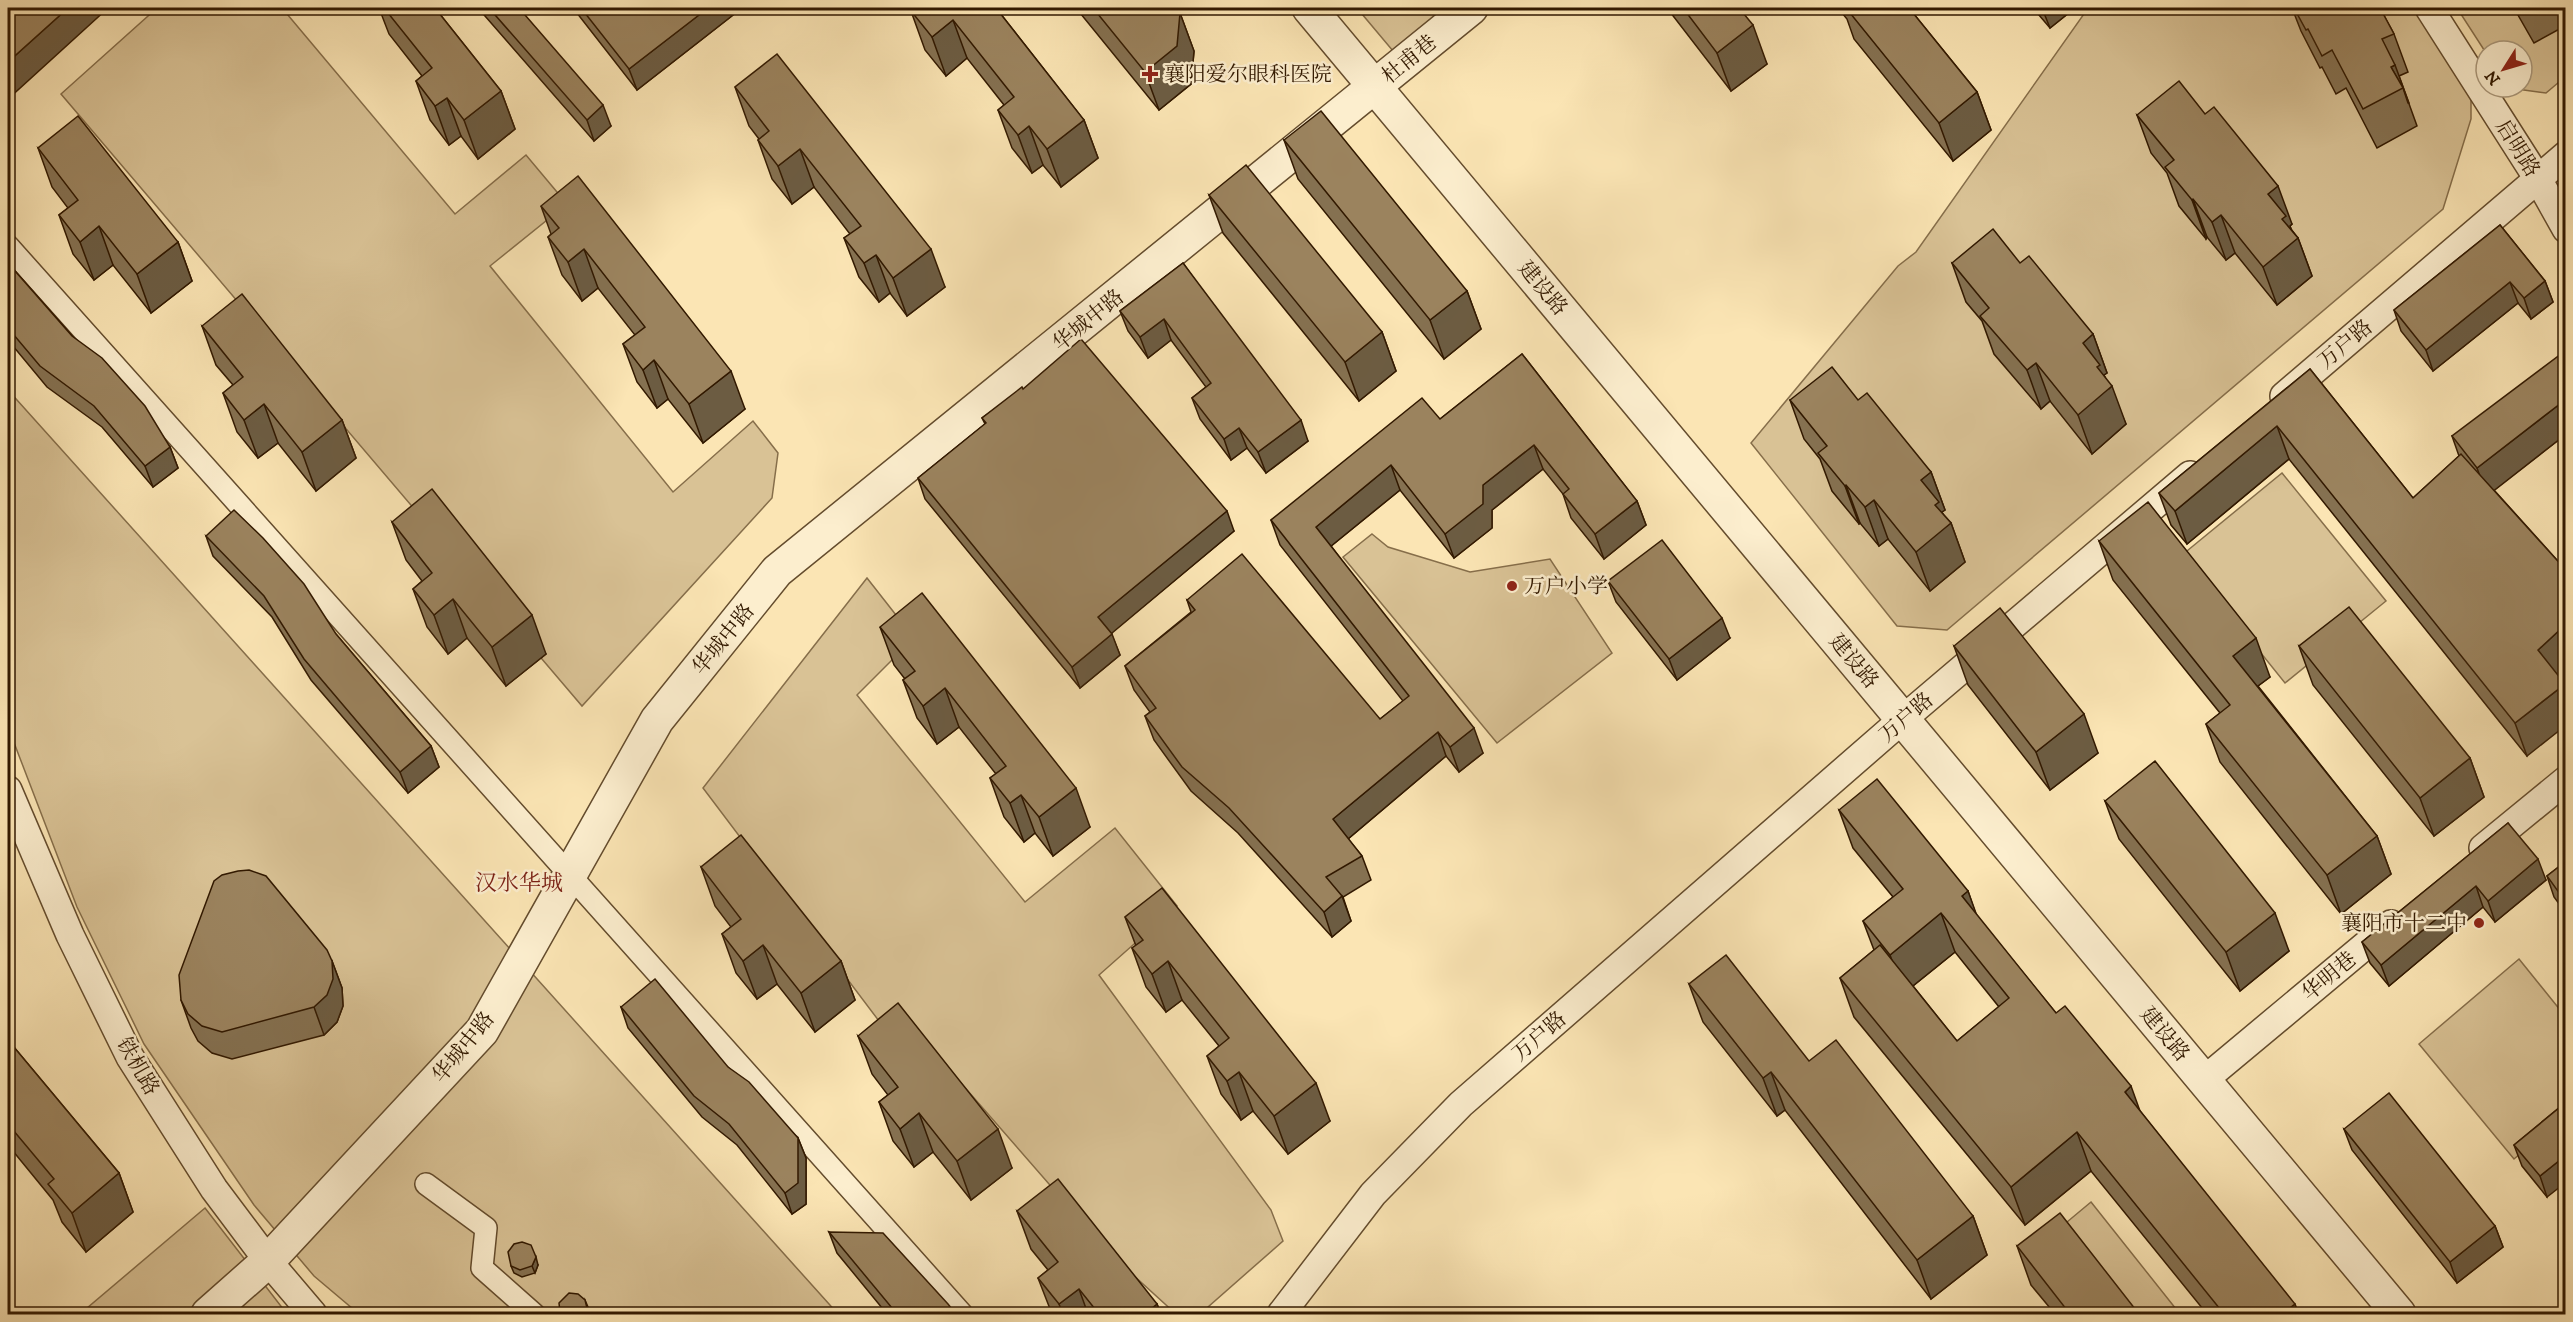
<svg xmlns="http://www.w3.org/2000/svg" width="2573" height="1322" font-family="'IM FELL DW Pica','Noto Serif SC',serif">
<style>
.green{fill:#d9c295;stroke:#866e4a;stroke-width:1.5}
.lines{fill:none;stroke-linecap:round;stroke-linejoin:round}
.pedestrian-casing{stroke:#644c2d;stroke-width:24}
.minor-casing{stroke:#644c2d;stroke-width:30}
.tertiary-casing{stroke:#644c2d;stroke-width:36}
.pedestrian{stroke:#fceece;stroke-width:21}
.minor{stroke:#fceece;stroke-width:27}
.tertiary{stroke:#fceece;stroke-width:33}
.wall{fill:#857151;stroke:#321900;stroke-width:1.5;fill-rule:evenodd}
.shaded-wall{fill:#6c5c42;stroke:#321900;stroke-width:1.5}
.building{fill:#9b835e;stroke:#321900;stroke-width:1.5}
.poi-dot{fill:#8f2418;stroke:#fceece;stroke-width:2}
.labels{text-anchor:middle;stroke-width:5;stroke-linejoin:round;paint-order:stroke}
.street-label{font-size:21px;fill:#321900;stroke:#fceece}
.poi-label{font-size:21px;fill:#321900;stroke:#fceece;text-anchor:start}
.neighbourhood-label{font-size:22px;fill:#7a1f14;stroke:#fceece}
</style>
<rect width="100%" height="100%" fill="#fbe5b4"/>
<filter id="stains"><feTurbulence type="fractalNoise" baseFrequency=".00333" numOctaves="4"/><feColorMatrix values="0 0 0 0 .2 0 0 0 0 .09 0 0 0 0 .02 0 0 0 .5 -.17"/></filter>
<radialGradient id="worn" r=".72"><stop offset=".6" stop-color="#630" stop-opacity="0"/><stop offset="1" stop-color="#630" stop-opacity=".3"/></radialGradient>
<g class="green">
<polygon points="157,8 282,8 455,214 526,155 567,204 490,266 673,492 753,421 778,453 772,498 582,706 61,94"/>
<polygon points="1369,8 1444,8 1393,51 1362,14"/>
<polygon points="2091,8 2429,8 2471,74 2471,119 2443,209 1947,630 1897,626 1751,443 1898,266 1916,252 2086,11"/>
<polygon points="2457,8 2565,8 2565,77 2546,93 2509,88 2522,87 2522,51 2486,53"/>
<polygon points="8,390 838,1314 359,1314 314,1276 254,1205 144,1044 77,907 8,727"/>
<polygon points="2282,473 2386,601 2285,683 2182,555"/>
<polygon points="1372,534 1388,547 1470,572 1550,559 1612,653 1497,743 1343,557"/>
<polygon points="867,578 914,638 857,695 1025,902 1115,828 1177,906 1099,975 1271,1210 1283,1241 1200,1314 1176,1314 1110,1254 934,1052 882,1025 703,788"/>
<polygon points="2519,959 2565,1016 2565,1116 2514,1159 2419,1044"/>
<polygon points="2091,1202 2180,1314 2119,1314 2055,1232"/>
<polygon points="205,1208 287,1314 80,1314"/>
</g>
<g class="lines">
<g class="pedestrian-casing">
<g id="pedestrian">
<polyline points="8,246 962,1314"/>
<polyline points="426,1184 486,1228 482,1268 534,1314"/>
</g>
</g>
<g class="minor-casing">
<g id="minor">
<polyline points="2429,8 2538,179 2566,229"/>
<polyline points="2284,396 2566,155"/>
<polyline points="8,790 70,935 130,1057 214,1189 268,1261 313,1314"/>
<polyline points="2483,848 2566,780"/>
<polyline points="2204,1080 2391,924"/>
<polyline points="1281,1314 1373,1194 1461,1104 1903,719 2190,475"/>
</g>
</g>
<g class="tertiary-casing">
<g id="tertiary">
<polyline points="1309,8 2399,1314"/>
<polyline points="208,1314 268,1261 482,1031 657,720 777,571 1471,8"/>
</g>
</g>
<use href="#pedestrian" class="pedestrian"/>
<use href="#minor" class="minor"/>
<use href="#tertiary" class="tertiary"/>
</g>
<g class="wall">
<polygon points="379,8 435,8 501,91 515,129 478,159 461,136 449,145 430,120 416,81 422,76 389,34"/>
<polygon points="478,8 519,8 611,126 594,141"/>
<polygon points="573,8 742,8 637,90"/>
<polygon points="911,8 996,8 1084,120 1098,158 1061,187 1043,165 1032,173 1012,148 998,110 1004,105 967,58 946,76 925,50 911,11 913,10"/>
<polygon points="1076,8 1176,8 1180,13 1194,51 1191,84 1159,110"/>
<polygon points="1667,8 1739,8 1767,64 1731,91"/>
<polygon points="1838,8 1909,8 1977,92 1991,130 1953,161 1854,39 1847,19"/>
<polygon points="2033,8 2075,8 2050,28"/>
<polygon points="2292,8 2380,8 2394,34 2408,72 2399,76 2417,126 2377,148 2346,88 2336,94 2322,67 2320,68 2301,31"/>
<polygon points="2514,8 2565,8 2565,26 2534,43"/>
<polygon points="735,87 945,287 907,316 890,293 879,302 859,277 844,238 850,234 814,187 792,204 772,179 758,140 759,139 749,126"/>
<polygon points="2137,115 2292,224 2290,226 2291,229 2298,238 2312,276 2277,305 2235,253 2226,260 2207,237 2206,239 2179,206 2167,173 2151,153"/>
<polygon points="1284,140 1467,291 1481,329 1444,359 1298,179"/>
<polygon points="38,148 178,242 192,281 151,313 113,265 94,280 73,254 59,215 68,208 52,187"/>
<polygon points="1209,195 1382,332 1396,371 1359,401 1223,233"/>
<polygon points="541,206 745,409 703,443 668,399 657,408 637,382 623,344 635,335 598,288 582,301 562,275 548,237 551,234"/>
<polygon points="2500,225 2545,281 2553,302 2531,319 2518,303 2433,371 2401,331 2394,310"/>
<polygon points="8,263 170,447 178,468 153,487 102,427 47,387 8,340"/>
<polygon points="1183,263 1308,441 1266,473 1247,448 1231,460 1200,419 1192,398 1206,387 1171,340 1148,358 1128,331 1120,311"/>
<polygon points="1952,263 2093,334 2107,373 2104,375 2105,377 2126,424 2092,454 2050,401 2041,409 1994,354 1982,321 1966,302"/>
<polygon points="202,326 342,420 356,458 316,491 278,443 258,458 237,432 223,393 233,385 216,365"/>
<polygon points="1522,354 1637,501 1646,525 1604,559 1571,518 1563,494 1543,469 1492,510 1492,528 1454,558 1400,490 1331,546 1483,753 1459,772 1446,756 1348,839 1362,856 1371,880 1343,897 1351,921 1332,937 1238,833 1191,791 1154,740 1145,716 1150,712 1134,690 1125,666 1191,612 1187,600 1380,719 1403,701 1280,545 1271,520 1440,419"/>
<polygon points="2310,369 2413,498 2459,456 2452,436 2565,435 2494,490 2565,569 2565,669 2558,676 2527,756 2289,459 2187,544 2171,525 2159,493"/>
<polygon points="1023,389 1234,531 1111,633 1120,655 1080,688 925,499 918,478 985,424 982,418"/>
<polygon points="1790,400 1858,400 1931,472 1945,510 1942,512 1943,514 1951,523 1965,562 1930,591 1888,539 1879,546 1860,523 1859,524 1832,491 1820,459 1804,439"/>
<polygon points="392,522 546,654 506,686 467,638 448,654 427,627 413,589 422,581 406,560"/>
<polygon points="206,536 336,634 431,746 439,767 408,793 311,680 272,617 213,556"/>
<polygon points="2099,541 2270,677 2258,686 2377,836 2391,874 2341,914 2220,762 2206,724 2220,713 2113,580"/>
<polygon points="1608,581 1730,638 1677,680 1616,602"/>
<polygon points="880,627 1090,827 1053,856 1035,833 1024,842 1004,817 990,778 996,774 959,727 937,744 917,718 903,680 905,679 894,665"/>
<polygon points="1954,646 2098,753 2050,790 1968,685"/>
<polygon points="2299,646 2470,758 2484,797 2434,836 2313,685"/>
<polygon points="2105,801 2289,951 2240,991 2119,839"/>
<path d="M 1839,810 L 1968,891 L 1976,915 L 2056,1013 L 2140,1111 L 2299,1314 L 2207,1314 L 2091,1171 L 2025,1225 L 1854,1017 L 1840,978 L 1874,950 L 1863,921 L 1893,897 L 1853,848 ZM 1955,952 L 1999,1007 L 1957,1041 L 1913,986 Z"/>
<polygon points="2508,823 2546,880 2495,922 2483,907 2389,986 2370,963 2362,942"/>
<polygon points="2565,862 2565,912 2554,897 2547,876"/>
<polygon points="701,867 841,961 855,1000 815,1032 777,984 757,999 736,973 722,934 731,927 715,906"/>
<polygon points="1125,917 1330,1121 1288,1154 1253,1111 1241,1120 1221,1094 1207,1056 1219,1046 1182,1000 1166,1012 1146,987 1132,948 1136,946"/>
<polygon points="332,961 342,988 343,1006 337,1022 324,1035 232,1059 212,1053 198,1041 191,1028 181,1000"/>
<polygon points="1689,984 1973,1216 1987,1255 1931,1299 1785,1110 1777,1116 1703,1022"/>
<polygon points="621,1007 728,1067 798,1138 806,1158 806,1204 792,1214 737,1145 702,1117 628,1028"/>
<polygon points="858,1036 1012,1168 971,1200 933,1152 914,1167 893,1141 879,1102 888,1095 872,1074"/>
<polygon points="8,1040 119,1173 133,1212 86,1252 62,1222 53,1200 8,1145"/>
<polygon points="2565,1103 2547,1197 2522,1166 2514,1145"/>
<polygon points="2344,1129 2495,1226 2503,1247 2457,1283 2352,1150"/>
<polygon points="1017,1211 1157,1304 1161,1314 1052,1314 1038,1278 1048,1270 1031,1249"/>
<polygon points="829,1232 956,1314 887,1314 837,1253"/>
<polygon points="2017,1246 2139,1314 2055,1314 2031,1285"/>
<polygon points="538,1265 535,1273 522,1277 514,1273 511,1266"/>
</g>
<g class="shaded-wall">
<polygon points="68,8 108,8 8,99 8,62"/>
<polygon points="352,8 358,8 354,11"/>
<polygon points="708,8 742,8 637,90 629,69"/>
<polygon points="2042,8 2075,8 2050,28"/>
<polygon points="1180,13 1194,51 1191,84 1159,110 1145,72"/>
<polygon points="953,20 967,58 946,76 932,37"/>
<polygon points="1753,25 1767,64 1731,91 1717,53"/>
<polygon points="2395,65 2409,103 2408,103 2403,88 2391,67"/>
<polygon points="501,91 515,129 478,159 464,120"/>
<polygon points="1977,92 1991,130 1953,161 1939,123"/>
<polygon points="447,98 461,136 449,145 435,106"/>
<polygon points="603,105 611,126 594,141 587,120"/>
<polygon points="1084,120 1098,158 1061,187 1047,149"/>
<polygon points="1029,126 1043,165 1032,173 1018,135"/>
<polygon points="800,149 814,187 792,204 778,166"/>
<polygon points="2278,186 2292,224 2290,226 2295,240 2298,238 2312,276 2277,305 2263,267 2268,194"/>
<polygon points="2193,199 2207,237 2206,239 2192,200"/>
<polygon points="2221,215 2235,253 2226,260 2212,222"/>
<polygon points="99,226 113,265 94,280 80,242"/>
<polygon points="178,242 192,281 151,313 137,274"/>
<polygon points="584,249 598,288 582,301 568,262"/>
<polygon points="931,249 945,287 907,316 893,278"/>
<polygon points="876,255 890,293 879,302 864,263"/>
<polygon points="2545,281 2553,302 2531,319 2524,298"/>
<polygon points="2510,282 2518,303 2433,371 2426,350"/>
<polygon points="1467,291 1481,329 1444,359 1430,320"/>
<polygon points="1164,319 1171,340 1148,358 1140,337"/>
<polygon points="1382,332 1396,371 1359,401 1345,362"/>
<polygon points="2093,334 2107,373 2104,375 2109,389 2112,386 2126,424 2092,454 2078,415 2083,343"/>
<polygon points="654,360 668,399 657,408 643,370"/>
<polygon points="2036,363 2050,401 2041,409 2027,370"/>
<polygon points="731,371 745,409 703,443 689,404"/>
<polygon points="2565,400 2565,435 2487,496 2477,468"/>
<polygon points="264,404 278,443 258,458 244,420"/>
<polygon points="342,420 356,458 316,491 302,452"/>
<polygon points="1301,420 1308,441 1266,473 1258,452"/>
<polygon points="2277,426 2289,459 2187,544 2175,511"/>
<polygon points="1239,428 1247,448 1231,460 1224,439"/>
<polygon points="1534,445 1543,469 1492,510 1492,528 1454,558 1445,534 1483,485"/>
<polygon points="170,447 178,468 153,487 145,466"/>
<polygon points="1391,465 1400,490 1325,551 1316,527"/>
<polygon points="1931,472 1945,510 1942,512 1947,526 1951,523 1965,562 1930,591 1916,552 1921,480"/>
<polygon points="1846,485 1860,523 1859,524 1845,486"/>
<polygon points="1874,500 1888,539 1879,546 1865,507"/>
<polygon points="1637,501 1646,525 1604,559 1595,534"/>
<polygon points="1227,511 1234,531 1106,638 1098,617"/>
<polygon points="453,599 467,638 448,654 434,615"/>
<polygon points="532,615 546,654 506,686 492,647"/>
<polygon points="1722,618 1730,638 1677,680 1669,659"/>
<polygon points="2565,625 2565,669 2550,683 2538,650"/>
<polygon points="1112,634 1120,655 1080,688 1072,667"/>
<polygon points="2256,638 2270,677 2247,694 2233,656"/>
<polygon points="2565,684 2565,726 2527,756 2515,723"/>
<polygon points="945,688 959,727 937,744 923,706"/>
<polygon points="2084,714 2098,753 2050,790 2036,752"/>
<polygon points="1474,728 1483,753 1459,772 1450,747"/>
<polygon points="1438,732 1446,756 1342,844 1333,819"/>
<polygon points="431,746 439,767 408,793 400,772"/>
<polygon points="2470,758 2484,797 2434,836 2420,798"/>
<polygon points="1076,788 1090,827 1053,856 1039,817"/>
<polygon points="1021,795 1035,833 1024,842 1010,803"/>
<polygon points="2377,836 2391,874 2341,914 2327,875"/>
<polygon points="2538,859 2546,880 2495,922 2488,901"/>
<polygon points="2476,886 2483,907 2389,986 2381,965"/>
<polygon points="1968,891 1982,930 1962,896"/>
<polygon points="1342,896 1351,921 1332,937 1324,912"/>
<polygon points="1941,913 1955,952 1904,993 1890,955"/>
<polygon points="2275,913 2289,951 2240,991 2226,952"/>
<polygon points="763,945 777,984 757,999 743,961"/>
<polygon points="332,961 342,988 343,1006 337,1022 324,1035 314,1007"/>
<polygon points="841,961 855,1000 815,1032 801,993"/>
<polygon points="1168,961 1182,1000 1166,1012 1152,974"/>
<polygon points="1239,1072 1253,1111 1241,1120 1227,1081"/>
<polygon points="1771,1072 1785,1110 1777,1116 1763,1078"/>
<polygon points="1316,1083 1330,1121 1288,1154 1274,1116"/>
<polygon points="2131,1086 2145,1125 2125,1092"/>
<polygon points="919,1113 933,1152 914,1167 900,1129"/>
<polygon points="998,1129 1012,1168 971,1200 957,1161"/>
<polygon points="2077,1132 2091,1171 2025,1225 2011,1187"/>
<polygon points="798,1138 806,1158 806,1204 792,1214 785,1193"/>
<polygon points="2565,1156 2565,1183 2547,1197 2540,1176"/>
<polygon points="119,1173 133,1212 86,1252 72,1213"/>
<polygon points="1973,1216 1987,1255 1931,1299 1917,1260"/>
<polygon points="2495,1226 2503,1247 2457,1283 2450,1262"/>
<polygon points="536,1257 538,1265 535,1273 532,1266"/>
<polygon points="1079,1289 1088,1314 1063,1314 1059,1304"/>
<polygon points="8,1300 13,1314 8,1314"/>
<polygon points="585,1300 588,1307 589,1314 583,1314"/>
<polygon points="1157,1304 1161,1314 1145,1314"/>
<polygon points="2295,1304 2299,1314 2282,1314"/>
</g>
<g class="building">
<polygon points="8,8 68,8 8,62"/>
<polygon points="384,8 435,8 501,91 464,120 447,98 435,106 416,81 432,68"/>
<polygon points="489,8 519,8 603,105 587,120"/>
<polygon points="581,8 708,8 629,69"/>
<polygon points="916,8 996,8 1084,120 1047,149 1029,126 1018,135 998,110 1014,97 953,20 932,37 911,11"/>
<polygon points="1093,8 1176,8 1180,13 1177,46 1145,72"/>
<polygon points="1683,8 1739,8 1753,25 1717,53"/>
<polygon points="1846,8 1909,8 1977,92 1939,123"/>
<polygon points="2294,8 2380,8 2394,34 2382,39 2395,65 2391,67 2403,88 2363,109 2332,50 2322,56 2308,29 2306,30"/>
<polygon points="777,54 931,249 893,278 876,255 864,263 844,238 861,226 800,149 778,166 758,140 769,131 735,87"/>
<polygon points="2179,81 2205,114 2214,107 2278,186 2268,194 2286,216 2282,219 2298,238 2263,267 2221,215 2212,222 2193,199 2192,200 2165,167 2174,160 2137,115"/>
<polygon points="1321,111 1467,291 1430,320 1284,140"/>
<polygon points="78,116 178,242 137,274 99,226 80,242 59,215 78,200 38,148"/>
<polygon points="1246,165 1382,332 1345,362 1209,195"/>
<polygon points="578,176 731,371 689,404 654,360 643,370 623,344 645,327 584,249 568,262 548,237 559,228 541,206"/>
<polygon points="2500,225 2545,281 2524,298 2510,282 2426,350 2394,310"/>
<polygon points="1993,229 2020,263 2029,256 2093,334 2083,343 2100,365 2097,367 2112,386 2078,415 2036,363 2027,370 1980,316 1989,308 1952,263"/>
<polygon points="8,263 72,336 102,358 145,406 170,447 145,466 94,406 40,366 8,328"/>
<polygon points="1183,263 1301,420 1258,452 1239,428 1224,439 1192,398 1211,383 1164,319 1140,337 1120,311"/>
<polygon points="242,294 342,420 302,452 264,404 244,420 223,393 243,377 202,326"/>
<polygon points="1081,339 1227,511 1098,617 1112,634 1072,667 918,478 986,423 982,418 1022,387 1023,389"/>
<polygon points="2565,351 2565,400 2477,468 2452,436"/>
<polygon points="1522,354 1637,501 1595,534 1563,494 1569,489 1534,445 1483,485 1483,504 1445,534 1391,465 1316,527 1474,728 1450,747 1438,732 1333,819 1362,856 1326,877 1342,896 1324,912 1229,808 1182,767 1145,716 1156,708 1125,666 1195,610 1187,600 1242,554 1380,719 1409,696 1271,520 1422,398 1440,419"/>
<polygon points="1832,367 1858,400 1867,393 1931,472 1921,480 1939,502 1935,505 1951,523 1916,552 1874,500 1865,507 1846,485 1845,486 1818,453 1827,446 1790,400"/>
<polygon points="2310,369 2413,498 2461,454 2565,569 2565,625 2538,650 2565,684 2515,723 2277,426 2175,511 2159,493"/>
<polygon points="432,489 532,615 492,647 453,599 434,615 413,589 432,573 392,522"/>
<polygon points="2148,502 2256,638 2233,656 2377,836 2327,875 2206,724 2230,705 2099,541"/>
<polygon points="234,510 263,538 304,584 336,634 431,746 400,772 304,659 264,596 206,536"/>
<polygon points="1662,540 1722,618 1669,659 1608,581"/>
<polygon points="922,593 1076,788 1039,817 1021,795 1010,803 990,778 1006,766 945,688 923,706 903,680 915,671 880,627"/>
<polygon points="2349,607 2470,758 2420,798 2299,646"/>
<polygon points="2000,608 2084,714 2036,752 1954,646"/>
<polygon points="2155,761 2275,913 2226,952 2105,801"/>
<polygon points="1877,779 1968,891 1962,896 2056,1013 2065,1006 2131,1086 2125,1092 2295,1304 2282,1314 2224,1314 2077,1132 2011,1187 1840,978 1880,945 1957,1041 2009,998 1941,913 1890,955 1863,921 1903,889 1839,810"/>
<polygon points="2508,823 2538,859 2488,901 2476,886 2381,965 2362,942"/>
<polygon points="741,835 841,961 801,993 763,945 743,961 722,934 741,919 701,867"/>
<polygon points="2565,862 2565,901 2547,876"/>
<polygon points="249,870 266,876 327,950 332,961 333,979 327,995 314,1007 222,1032 202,1026 188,1014 181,1000 179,975 214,881 222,875 238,871"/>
<polygon points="1162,888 1316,1083 1274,1116 1239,1072 1227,1081 1207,1056 1229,1038 1168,961 1152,974 1132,948 1143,940 1125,917"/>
<polygon points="1726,955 1809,1061 1836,1040 1973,1216 1917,1260 1771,1072 1763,1078 1689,984"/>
<polygon points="655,979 728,1067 749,1082 798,1138 798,1183 785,1193 729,1124 694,1096 621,1007"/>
<polygon points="898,1003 998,1129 957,1161 919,1113 900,1129 879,1102 898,1087 858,1036"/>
<polygon points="8,1040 119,1173 72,1213 48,1184 54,1179 8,1124"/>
<polygon points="2389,1093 2495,1226 2450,1262 2344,1129"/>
<polygon points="2565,1103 2565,1156 2540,1176 2514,1145"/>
<polygon points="1058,1179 1157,1304 1145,1314 1099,1314 1079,1289 1059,1304 1038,1278 1058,1262 1017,1211"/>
<polygon points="2060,1213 2139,1314 2070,1314 2017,1246"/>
<polygon points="829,1232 883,1233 948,1304 956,1314 897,1314"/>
<polygon points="522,1242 531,1245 536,1257 532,1266 520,1270 511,1266 508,1252 514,1244"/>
<polygon points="569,1293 578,1294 585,1300 587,1308 583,1314 562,1314 560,1312 559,1303"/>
<polygon points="1939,1308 1944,1314 1931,1314"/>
</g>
<g class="poi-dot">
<path d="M1147 65h6v6h6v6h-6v6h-6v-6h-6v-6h6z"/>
<circle cx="1512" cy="586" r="6"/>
<circle cx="2479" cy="923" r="6"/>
</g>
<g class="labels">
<g class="street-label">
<text transform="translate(1409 59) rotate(-39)" y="7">杜甫巷</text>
<text transform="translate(2518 148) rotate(58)" y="7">启明路</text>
<text transform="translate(1543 288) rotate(50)" y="7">建设路</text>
<text transform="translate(1088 320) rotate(-39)" y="7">华城中路</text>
<text transform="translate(2345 344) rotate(-40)" y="7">万户路</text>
<text transform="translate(723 639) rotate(-51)" y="7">华城中路</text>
<text transform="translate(1854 661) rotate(50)" y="7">建设路</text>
<text transform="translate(1906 717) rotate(-41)" y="7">万户路</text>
<text transform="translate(2329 976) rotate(-40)" y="7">华明巷</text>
<text transform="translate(2165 1034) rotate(50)" y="7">建设路</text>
<text transform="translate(1539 1036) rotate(-41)" y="7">万户路</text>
<text transform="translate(463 1047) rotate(-51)" y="7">华城中路</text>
<text transform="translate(138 1066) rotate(60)" y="7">铁机路</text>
</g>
<g class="poi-label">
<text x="1164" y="81">襄阳爱尔眼科医院</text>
<text x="1524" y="593">万户小学</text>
<text x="2467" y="930" text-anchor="end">襄阳市十二中</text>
</g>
<g class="neighbourhood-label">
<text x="519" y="890">汉水华城</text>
</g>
</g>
<rect width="2573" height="1322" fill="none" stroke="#fbe5b4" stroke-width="30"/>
<rect x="9" y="9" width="2555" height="1304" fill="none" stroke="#321900" stroke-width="3"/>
<rect x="15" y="15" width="2543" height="1292" fill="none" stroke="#321900" stroke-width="1.5"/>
<g transform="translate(2504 69) rotate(233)"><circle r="28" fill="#fceece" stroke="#ab997c" stroke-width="1.5"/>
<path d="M0-4.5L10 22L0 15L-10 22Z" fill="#8f2418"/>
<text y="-9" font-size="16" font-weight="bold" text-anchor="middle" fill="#321900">N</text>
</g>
<rect width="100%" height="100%" filter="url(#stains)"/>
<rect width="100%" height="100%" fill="url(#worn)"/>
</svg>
